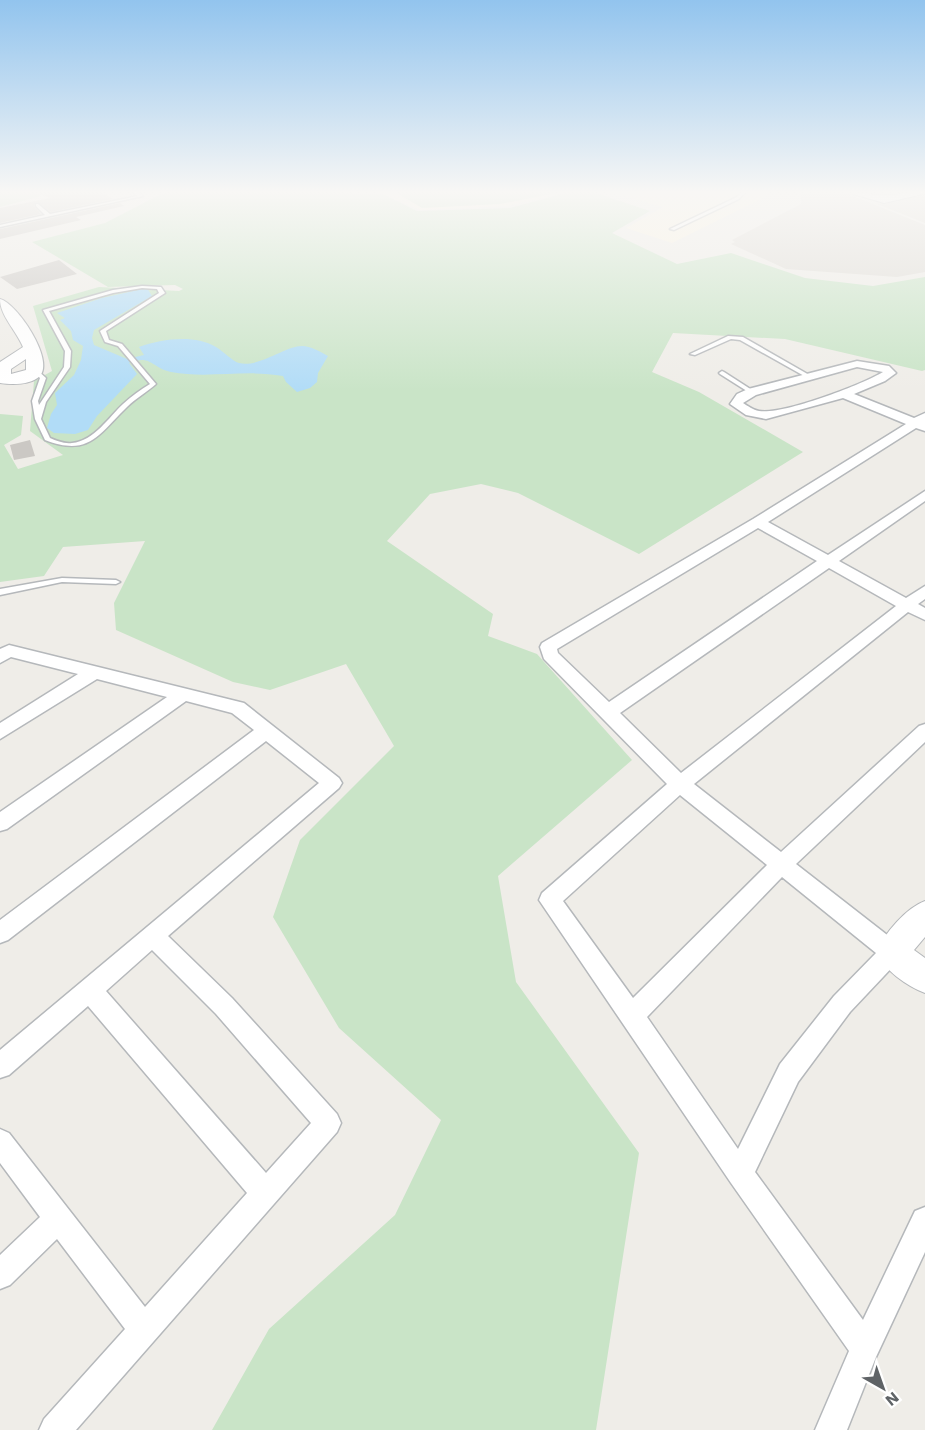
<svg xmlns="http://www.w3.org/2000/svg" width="925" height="1430" font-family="'Work Sans',sans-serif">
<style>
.commercial{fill:#fbf4e1}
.education{fill:#dfdcd6}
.green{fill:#c9e4c7}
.water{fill:#b1dcf7}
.building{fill:#cbc8c4}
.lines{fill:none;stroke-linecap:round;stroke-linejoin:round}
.lane-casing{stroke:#b5b8bb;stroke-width:3}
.street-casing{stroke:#b5b8bb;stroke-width:3}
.secondary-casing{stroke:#b4b7ba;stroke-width:2}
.lane{fill:#fff;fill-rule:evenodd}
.street{fill:#fff;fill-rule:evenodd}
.secondary{fill:#fff;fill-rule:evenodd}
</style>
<rect width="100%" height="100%" fill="#efede8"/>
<g class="commercial">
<polygon points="371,192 567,192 507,206 420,210 378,192"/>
<polygon points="609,192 767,192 763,198 672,243 626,228 663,207"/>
</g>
<g class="education">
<polygon points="813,192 843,192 925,225 925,272 897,277 786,269 731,244 735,242 732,240 801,204 801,195"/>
<polygon points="925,193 925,223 877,204"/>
</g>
<g class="green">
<polygon points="0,192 32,192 41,196 0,207"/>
<polygon points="171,192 329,192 385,195 417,211 510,208 569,192 593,192 650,211 612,233 677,264 731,253 805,278 873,286 925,277 925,370 922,371 785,339 673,333 652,372 699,392 803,452 639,554 518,493 481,484 430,494 387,541 493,614 488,636 537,654 632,760 498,876 516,982 639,1153 596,1430 212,1430 269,1329 395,1215 441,1120 339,1028 273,917 300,840 394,746 346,664 270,690 233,682 116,630 114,603 145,541 63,547 44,576 0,582 0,414 23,416 21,435 4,445 18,469 63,455 30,431 34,381 52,371 33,306 99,287 179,291 183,289 175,285 108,287 32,242 105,223 163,193"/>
<polygon points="395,192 561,192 500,204 422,208"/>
</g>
<path class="water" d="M 147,288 L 152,296 L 94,330 L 92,338 L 94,345 L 127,359 L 144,355 L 139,347 C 162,339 194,334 216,347 C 223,351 232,361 239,363 C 259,368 285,346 302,346 C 310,346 321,352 328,356 L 318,373 L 317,382 L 310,388 L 297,392 L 286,382 L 283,376 C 246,369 208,379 171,372 C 151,368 152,354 129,363 L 137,374 L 97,416 L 88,430 L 75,434 L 54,433 L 47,428 L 51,414 L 57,405 L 55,393 L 74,375 L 81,360 L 83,346 L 73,340 L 71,331 L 60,320 L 65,318 L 57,313 L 102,298 Z"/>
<g class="building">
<polygon points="35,192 101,192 113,199 51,212 36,202 34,206 41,214 0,223 0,208 50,198"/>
<polygon points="120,203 124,206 76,217 81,220 0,239 0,229"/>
<polygon points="59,260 77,274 17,289 0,277"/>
<polygon points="30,440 35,456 14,460 10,445"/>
</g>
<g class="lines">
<g class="lane-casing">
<g id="lane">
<polygon points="133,192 137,192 143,196 0,227 0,225 45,215 36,206 36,204 38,204 50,214 138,196"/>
<polygon points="741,192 745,192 739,199 674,230 670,229 737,197"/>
<path d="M 142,286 L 161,287 L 165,293 L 106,331 L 109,340 L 122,344 L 156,384 C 147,392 136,398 127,407 C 98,435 89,457 45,440 L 35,419 L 32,401 L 40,378 L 31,370 L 36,369 L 46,378 L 38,401 L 39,405 L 64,367 L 65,351 L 43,310 L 113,290 ZM 142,288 L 157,289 L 159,293 L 100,331 L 105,342 L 118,346 L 150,384 C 140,390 132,396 123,404 C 109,417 94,441 72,443 C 64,444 57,441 50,438 L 41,419 L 46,402 L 70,367 L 71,351 L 49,311 L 113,293 Z"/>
<polygon points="728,336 743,337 811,376 806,377 740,340 731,339 695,355 690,354"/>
<polygon points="722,371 724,372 755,392 750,393 720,374 719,373"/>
<polygon points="62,578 116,580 120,582 116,584 62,582 0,595 0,589"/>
</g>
</g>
<g class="street-casing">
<g id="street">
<path d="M 857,361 L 889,366 L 896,373 L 885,381 L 854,394 L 914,418 L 925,413 L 925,431 L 916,428 L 768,522 L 828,555 L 925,491 L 925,501 L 839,561 L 906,598 L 925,586 L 925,599 L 918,604 L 925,608 L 925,620 L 908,612 L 694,784 L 781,852 L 919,726 L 925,724 L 925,742 L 796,864 L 900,945 L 903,952 L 900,959 L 850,1012 L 798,1082 L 755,1172 L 863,1320 L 915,1211 L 925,1207 L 925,1252 L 876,1357 L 847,1430 L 815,1430 L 849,1351 L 731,1183 L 539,900 L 542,893 L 667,784 L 544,659 L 540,647 L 542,643 L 753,519 L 906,424 L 843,398 L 766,419 L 746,415 L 730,404 L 737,394 L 748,389 ZM 857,367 L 883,372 C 861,385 783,415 759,411 C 753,410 748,406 743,403 L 756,395 ZM 758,528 L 817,561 L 609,702 L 558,653 L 557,649 ZM 829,568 L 896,606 L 681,773 L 620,713 ZM 680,795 L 767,865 L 633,998 L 563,901 ZM 782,877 L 876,953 L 834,996 L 780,1064 L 738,1149 L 647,1017 Z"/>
<path d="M 9,645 L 244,703 L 339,778 L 342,783 L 339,788 L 168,936 L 232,998 L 337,1114 L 341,1123 L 337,1132 L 76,1430 L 39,1430 L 44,1419 L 125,1329 L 57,1239 L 10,1285 L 0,1289 L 0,1255 L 40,1217 L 0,1163 L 0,1129 L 9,1133 L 145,1307 L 247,1193 L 88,1006 L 9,1075 L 0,1078 L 0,1050 L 319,783 L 266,741 L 8,940 L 0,943 L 0,920 L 254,730 L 232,713 L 186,701 L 7,829 L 0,831 L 0,812 L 167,697 L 97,679 L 0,739 L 0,723 L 78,674 L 11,657 L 0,663 L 0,649 ZM 152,950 L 216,1014 L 311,1123 L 266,1173 L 106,991 Z"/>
</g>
</g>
<g class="secondary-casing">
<g id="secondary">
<path d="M 852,192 C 863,192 875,196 886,195 C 899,195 911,191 925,192 L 923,194 L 884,203 L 853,194 Z"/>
<path d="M 0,299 C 17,303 55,360 40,376 C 31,385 12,385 0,383 L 0,362 L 23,347 C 16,330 0,316 0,299 ZM 26,359 L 26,370 L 11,374 L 11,369 Z"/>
<path d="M 925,901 L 925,937 L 914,950 L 925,958 L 925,993 C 907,986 884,970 876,952 C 885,933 906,908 925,901 Z"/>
</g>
</g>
<use href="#lane" class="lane"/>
<use href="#street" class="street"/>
<use href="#secondary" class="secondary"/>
</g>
<linearGradient id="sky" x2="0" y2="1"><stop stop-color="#92c4ee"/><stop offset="0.49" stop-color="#f8f7f5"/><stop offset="1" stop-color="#f8f7f5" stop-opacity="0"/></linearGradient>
<rect width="925" height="392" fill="url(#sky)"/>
<g transform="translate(883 1388) rotate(140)" stroke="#ffffff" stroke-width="4.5" paint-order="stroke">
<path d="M0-4.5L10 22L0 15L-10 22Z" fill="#5f6366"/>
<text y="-9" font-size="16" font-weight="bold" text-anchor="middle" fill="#5f6366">N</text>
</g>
</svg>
